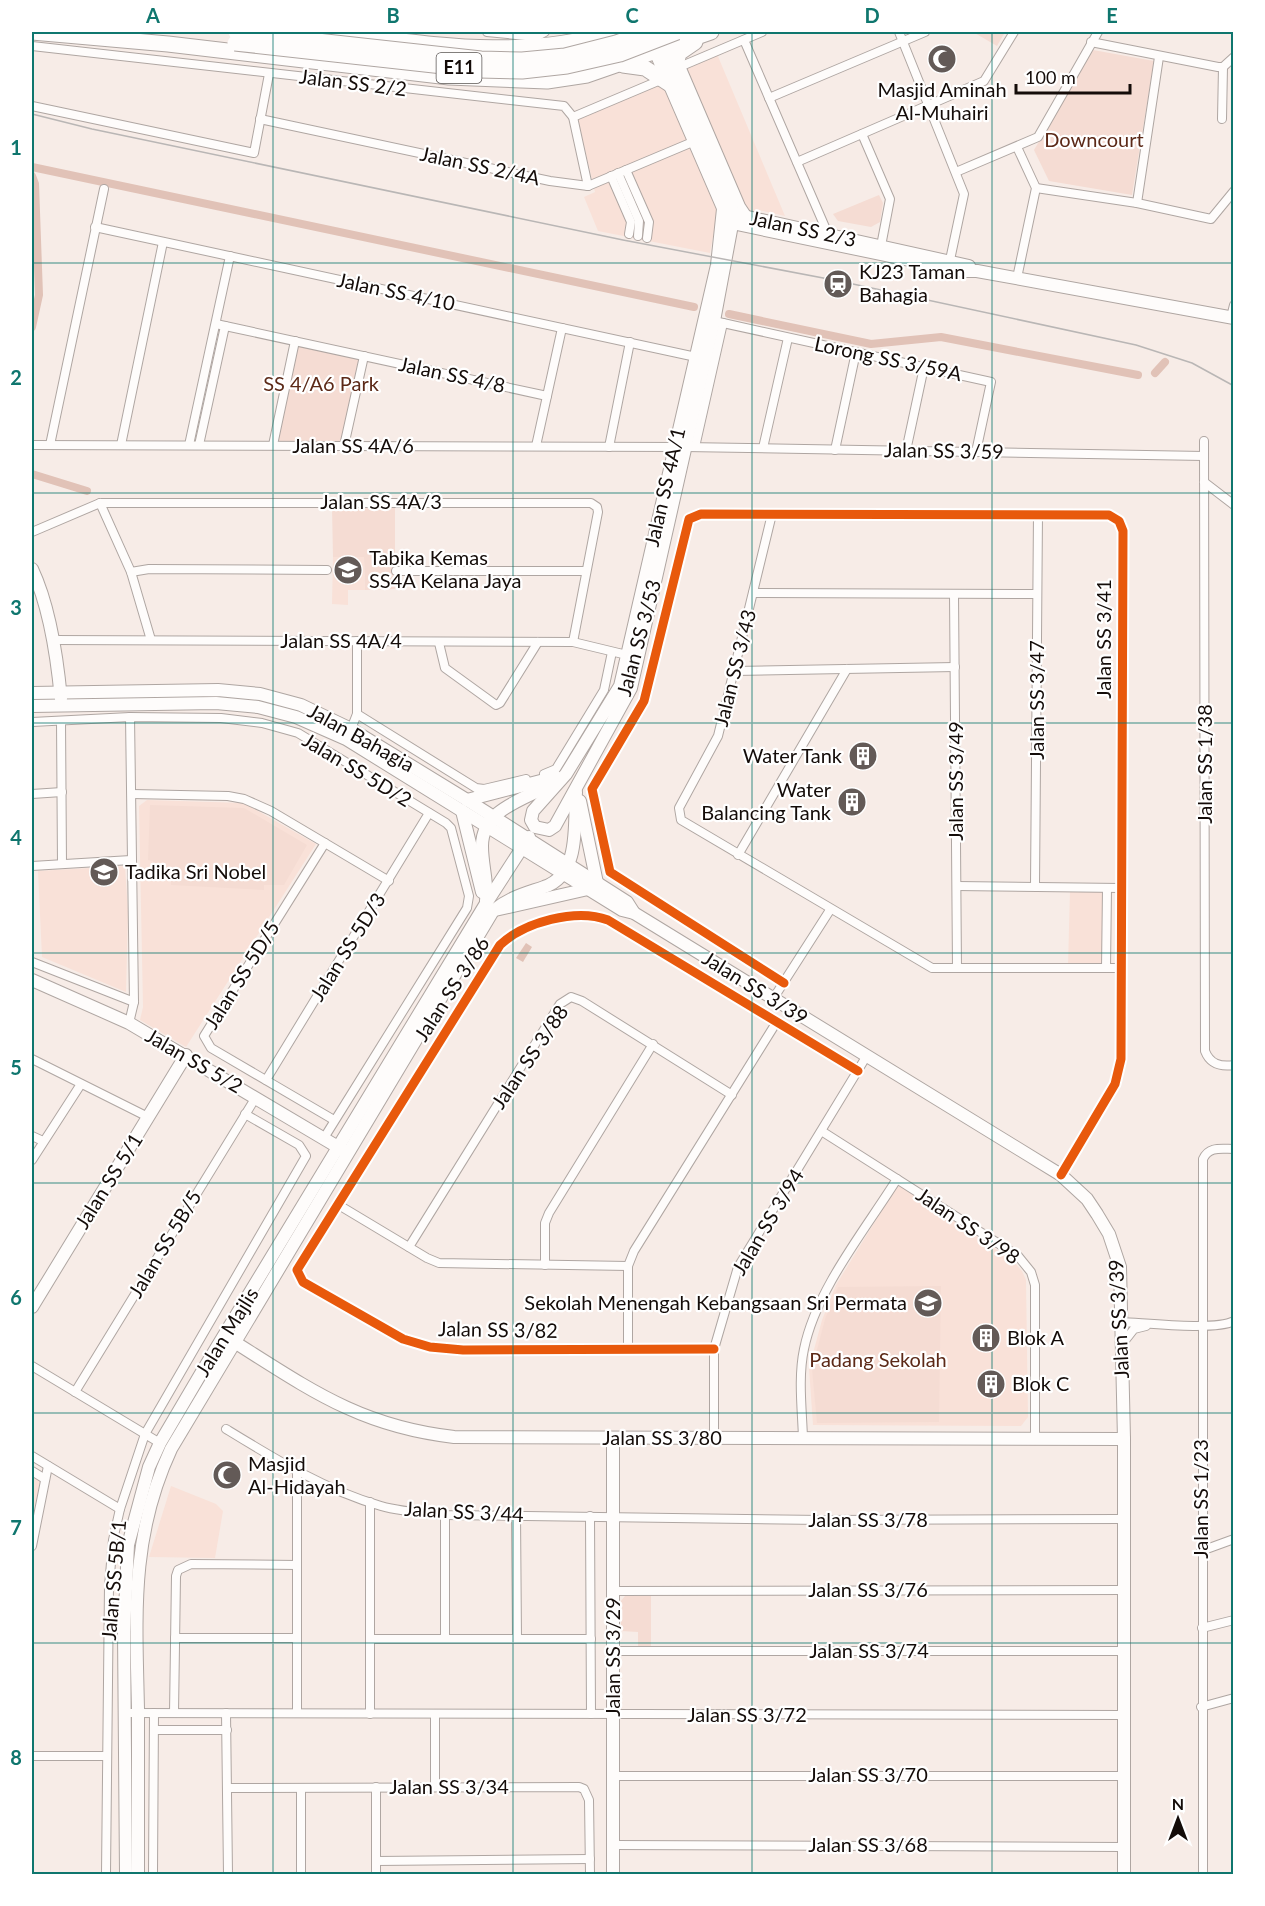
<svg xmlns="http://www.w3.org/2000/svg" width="1265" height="1906" font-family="Lato,sans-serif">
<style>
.built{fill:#f9e1d8}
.green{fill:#f5dcd3}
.water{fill:#e1c2b7}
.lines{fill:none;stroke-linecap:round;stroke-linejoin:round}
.canal{stroke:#e1c2b7;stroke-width:8}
.street-casing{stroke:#afa6a2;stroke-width:10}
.secondary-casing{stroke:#afa6a2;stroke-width:14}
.highway-casing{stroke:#afa6a2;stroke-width:17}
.street{stroke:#fefcfb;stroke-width:8}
.secondary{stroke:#fefcfb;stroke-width:12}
.highway{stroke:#fefcfb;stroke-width:15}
.tram{stroke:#b9b6b5;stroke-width:1.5}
.highway-bridge-casing{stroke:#afa6a2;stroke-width:17;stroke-linecap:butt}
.highway-bridge{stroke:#fefcfb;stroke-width:15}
.cycleway-casing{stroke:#fff;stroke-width:13}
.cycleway{stroke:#e8590c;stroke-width:9}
.grid{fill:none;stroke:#0f766e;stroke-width:1.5;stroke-opacity:0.55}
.labels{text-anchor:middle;stroke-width:4.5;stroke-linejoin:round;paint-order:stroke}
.shield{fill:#fff;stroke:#5a5553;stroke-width:1.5}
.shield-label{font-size:18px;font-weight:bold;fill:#140c09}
.street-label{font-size:20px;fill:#140c09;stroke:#fff}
.poi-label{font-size:20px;fill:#140c09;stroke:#fff;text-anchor:start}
.park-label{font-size:20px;fill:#5c2917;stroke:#fff}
.neatline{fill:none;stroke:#0f766e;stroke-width:2}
.grid-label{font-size:20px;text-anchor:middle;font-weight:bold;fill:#0f766e}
</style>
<rect width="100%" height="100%" fill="#f7ece7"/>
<g class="built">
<polygon points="717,54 785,216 759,210 714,231 710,253 598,231 584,197 595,192 576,112"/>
<polygon points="333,557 364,557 365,590 348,590 348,605 332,604"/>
<polygon points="147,800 244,803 316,844 186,1047 140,1020 143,1007 139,806"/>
<polygon points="125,866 128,912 126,992 42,957 38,871"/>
<polygon points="1070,890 1104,891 1103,966 1068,966"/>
<polygon points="898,1184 1012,1260 1022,1271 1026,1280 1028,1417 1021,1426 813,1425 809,1368 822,1320 836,1285"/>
<polygon points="32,1467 42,1473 32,1534"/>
<polygon points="171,1486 216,1504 223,1511 215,1558 149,1557"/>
</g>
<g class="green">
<polygon points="973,32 1005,32 997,46"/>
<polygon points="1093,50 1154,61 1132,195 1049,181 1034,150"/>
<polygon points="879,195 883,203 880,222 871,227 838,221 833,214"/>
<polygon points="296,345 359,357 341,442 277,443"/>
<polygon points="332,507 395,507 395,589 365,590 364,557 333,557"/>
<polygon points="150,805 244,808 307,845 284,885 264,885 264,890 171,885 171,874 152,873 153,861 148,860"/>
<polygon points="941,1286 939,1422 817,1423 812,1369 825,1319 838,1287"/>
<polygon points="625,1596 651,1596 651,1646 638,1646 638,1632 621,1631 621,1601"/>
</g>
<polygon class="water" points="526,943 532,947 523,962 516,958"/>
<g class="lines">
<g class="canal">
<polyline points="32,167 694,307"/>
<polyline points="32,176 35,184 39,295 32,327"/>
<polyline points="729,314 871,344 941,337 1138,375"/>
<polyline points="1155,373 1165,362"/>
<polyline points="32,474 87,491"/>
</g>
<g class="street-casing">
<g id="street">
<polyline points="487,32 536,37 545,32"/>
<polyline points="899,32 964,194 950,260"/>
<polyline points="744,40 828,234"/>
<polyline points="1091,42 1218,67 1223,67 1234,57"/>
<polyline points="32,46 564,106 573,117 588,186"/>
<polyline points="681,66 741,206 749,218"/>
<polyline points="677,68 762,32"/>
<polyline points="769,98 925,32"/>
<polyline points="32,106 254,153 269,74"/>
<polyline points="573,117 663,79"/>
<polyline points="260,119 550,181 588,186 695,141"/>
<polyline points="1222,119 1223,67"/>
<polyline points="862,134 890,199 881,246"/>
<polyline points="1017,147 1036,188 1017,278"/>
<polyline points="797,162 984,81 1014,32"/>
<polyline points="626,170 649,222 647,238"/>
<polyline points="956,172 1038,137 1098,32"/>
<polyline points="618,173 639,221 638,236"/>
<polyline points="611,176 631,222 629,234"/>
<polyline points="1036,188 1137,203 1211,219 1234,191"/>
<polyline points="1137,203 1159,57"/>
<polyline points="95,227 696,357"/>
<polyline points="1231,317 1234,305"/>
<polyline points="714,321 991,382 976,452"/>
<polyline points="216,324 547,396"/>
<path d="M 1204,441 L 1205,1051 C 1210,1064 1220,1067 1234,1065"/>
<polyline points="32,445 685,447 1204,456"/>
<polyline points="50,445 104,189"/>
<polyline points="121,445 163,242"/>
<polyline points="189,445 230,256"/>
<polyline points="199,445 225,326"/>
<polyline points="273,445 295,341"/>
<polyline points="344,446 364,356"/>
<polyline points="536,446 562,328"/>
<polyline points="609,447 630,342"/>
<polyline points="695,447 723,323"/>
<polyline points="763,448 788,338"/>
<polyline points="835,450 856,352"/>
<polyline points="906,451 924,367"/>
<polyline points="1204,482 1234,505"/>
<polyline points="100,503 131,572 151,640"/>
<polyline points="772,514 718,736 679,808 681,820 932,968 1120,968"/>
<polyline points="32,532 100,503 591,503 597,507 598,512 573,642"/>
<polyline points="396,571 585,571"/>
<polyline points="131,572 149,569 327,570"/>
<polyline points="753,593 1037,594"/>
<polyline points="954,594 957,968"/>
<polyline points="52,640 573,642 627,655"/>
<polyline points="439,643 445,668 496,705 500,703 538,642"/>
<polyline points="734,671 955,667"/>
<polyline points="357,714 476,788 484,789 526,779"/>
<polyline points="61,721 62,864"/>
<polyline points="32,722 130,717 221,718 262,723 298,733 446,823 451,828 469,896 467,908 324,1138"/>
<polyline points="351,729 357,714 357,641"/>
<polyline points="544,774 556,769 604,690 612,652"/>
<polyline points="32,794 62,792"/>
<polyline points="132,794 228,796 244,799 271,811 389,881"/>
<polyline points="325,843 204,1036 211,1048 334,1120"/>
<polyline points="738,855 847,669"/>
<polyline points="32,866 131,860"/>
<polyline points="957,886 1121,888"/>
<polyline points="1035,886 1038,514"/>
<polyline points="32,962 134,1002"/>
<polyline points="1106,968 1107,888"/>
<polyline points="784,983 610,872 592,789 644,701 689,519 701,514 1109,515 1119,521 1123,531 1121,1059 1115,1084 1061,1175"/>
<polyline points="773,999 830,910"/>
<polyline points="129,1023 134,1002 130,717"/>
<polyline points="32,1059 148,1117"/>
<polyline points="266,1080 429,813"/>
<polyline points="823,1132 1018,1256 1031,1272 1035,1285 1035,1438"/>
<polyline points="32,1136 43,1141"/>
<polyline points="32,1160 81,1084"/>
<polyline points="337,1204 427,1258 439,1263 628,1266"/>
<polyline points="409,1247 560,1004 571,997 582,1001 732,1095"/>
<polyline points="545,1265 545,1223 549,1213 653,1044"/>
<path d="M 1122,1322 C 1146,1323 1215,1331 1234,1321"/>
<polyline points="1123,1343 1134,1329 1146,1326"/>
<path d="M 714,1349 L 463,1350 L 430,1347 L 403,1339 L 303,1282 L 297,1270 L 500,945 C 524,922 576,908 608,920 L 858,1071"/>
<polyline points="628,1350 628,1266 634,1251 776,1023"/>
<polyline points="32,1366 160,1443"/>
<polyline points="75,1392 256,1097"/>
<path d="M 226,1429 C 275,1459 325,1490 381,1506 C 402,1512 424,1513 445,1515 L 822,1520 L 1122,1519"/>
<polyline points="714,1438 714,1349 738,1267 866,1057"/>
<path d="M 803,1438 C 802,1409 798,1377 804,1349 C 816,1290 865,1230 897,1179"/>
<polyline points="32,1456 120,1509"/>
<polyline points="32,1471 45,1479"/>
<polyline points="370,1502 370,1714"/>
<polyline points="516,1515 517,1639"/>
<polyline points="590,1516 591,1714"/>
<polyline points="32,1546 48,1466"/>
<polyline points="1201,1551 1234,1539"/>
<polyline points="613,1591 1124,1590"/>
<polyline points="1202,1628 1234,1620"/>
<polyline points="175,1638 297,1638"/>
<polyline points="370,1639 591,1639"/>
<polyline points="445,1639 445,1515"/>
<polyline points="613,1651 1124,1651"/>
<polyline points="1201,1707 1234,1698"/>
<polyline points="126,1713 1125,1715"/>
<polyline points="174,1713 176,1576 178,1570 191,1564 297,1565"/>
<polyline points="226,1713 228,1874"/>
<polyline points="297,1713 297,1471"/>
<polyline points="154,1730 227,1730"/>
<polyline points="32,1756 106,1756"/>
<polyline points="613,1776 1124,1776"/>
<polyline points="435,1787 435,1714"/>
<polyline points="227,1788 579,1787 584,1789 589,1800 590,1874"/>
<polyline points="613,1845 1123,1847"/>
<polyline points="376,1861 590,1859"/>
<polyline points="106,1874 109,1586 113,1540 120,1509 145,1434 306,1156 299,1145 245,1114"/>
<polyline points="153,1874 154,1713"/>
<polyline points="301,1874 301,1788"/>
<polyline points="376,1874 376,1787"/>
<path d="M 1203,1874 L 1203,1159 C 1209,1146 1221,1149 1234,1149"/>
</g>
</g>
<g class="secondary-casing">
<g id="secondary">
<polyline points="662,41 725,188 734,214 714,321 631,688 555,826 549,830 535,827 531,820 533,811 566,774 620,686 717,265 723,209"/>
<polyline points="652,44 726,215"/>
<polyline points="734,214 969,266"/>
<polyline points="732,223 962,271 977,271 1234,318"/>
<path d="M 32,569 C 50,607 57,656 61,699"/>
<polyline points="32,693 218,690 260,694 301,705 351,729 467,800 627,902 634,913"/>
<polyline points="32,706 216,703 258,707 296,717 346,739 622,910 634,913 1061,1175 1087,1199 1097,1214 1109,1234 1120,1267 1124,1439 1124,1874"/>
<polyline points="467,800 556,777"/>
<polyline points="580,801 597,883"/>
<polyline points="462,811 482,892"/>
<path d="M 486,901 C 488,882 482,866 482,846 C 482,806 532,798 558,780"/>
<polyline points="495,910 588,889"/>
<polyline points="32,980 129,1023 343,1150"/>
<polyline points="32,1307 186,1055"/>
<path d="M 228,1338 C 308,1388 358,1426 454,1437 L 1124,1439"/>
<polyline points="126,1874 124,1632 128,1545 149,1467 160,1443 203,1370 485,905 529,837"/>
<path d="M 138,1874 C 138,1819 138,1764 138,1709 C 136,1615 130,1537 171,1449 L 493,911 C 510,897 524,894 544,887 C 581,875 574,823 576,792"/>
<polyline points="613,1874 613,1439"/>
</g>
</g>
<g class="highway-casing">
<g id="highway">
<polyline points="32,32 168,44 449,77 547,81 587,75 711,32"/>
<path d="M 324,32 C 421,42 516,62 612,32"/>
<polyline points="623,65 645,68 671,85"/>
<polyline points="675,69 679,53 695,42"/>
</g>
</g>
<use href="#street" class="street"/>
<use href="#secondary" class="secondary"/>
<use href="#highway" class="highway"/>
<polyline class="tram" points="32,114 92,129 623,240 839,281 1136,345 1192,363 1234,386"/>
<g class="highway-bridge-casing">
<g id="highway-bridge">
<polyline points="236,32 481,59 522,60 565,56 616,43 647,32"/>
<polyline points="235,43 479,70 522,71 567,66 620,54 677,32"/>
</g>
</g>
<use href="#highway-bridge" class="highway-bridge"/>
<g class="cycleway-casing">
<g id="cycleway">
<polyline points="784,983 610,872 592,789 644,701 689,519 701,514 1109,515 1119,521 1123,531 1121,1059 1115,1084 1061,1175"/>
<path d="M 714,1349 L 463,1350 L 430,1347 L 403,1339 L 303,1282 L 297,1270 L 500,945 C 524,922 576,908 608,920 L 858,1071"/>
</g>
</g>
<use href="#cycleway" class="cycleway"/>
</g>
<path class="grid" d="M 273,32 L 273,1874M 513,32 L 513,1874M 752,32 L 752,1874M 992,32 L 992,1874M 32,263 L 1234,263M 32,493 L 1234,493M 32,723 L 1234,723M 32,953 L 1234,953M 32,1183 L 1234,1183M 32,1413 L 1234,1413M 32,1643 L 1234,1643"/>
<defs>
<g id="mosque-disc" transform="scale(1.5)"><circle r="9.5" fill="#635a57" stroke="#fff"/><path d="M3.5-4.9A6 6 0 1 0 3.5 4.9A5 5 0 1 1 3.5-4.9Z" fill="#fff"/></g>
<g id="station-disc" transform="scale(1.5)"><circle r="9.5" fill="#635a57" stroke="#fff"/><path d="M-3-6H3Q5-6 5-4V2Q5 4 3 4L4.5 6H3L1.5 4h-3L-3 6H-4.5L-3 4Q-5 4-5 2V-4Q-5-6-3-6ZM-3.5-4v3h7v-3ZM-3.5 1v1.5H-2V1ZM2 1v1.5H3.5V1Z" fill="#fff"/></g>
<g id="school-disc" transform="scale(1.5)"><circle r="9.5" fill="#635a57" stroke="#fff"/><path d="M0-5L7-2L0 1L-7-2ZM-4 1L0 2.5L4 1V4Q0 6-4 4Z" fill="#fff"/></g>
<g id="building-disc" transform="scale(1.5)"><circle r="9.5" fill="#635a57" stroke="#fff"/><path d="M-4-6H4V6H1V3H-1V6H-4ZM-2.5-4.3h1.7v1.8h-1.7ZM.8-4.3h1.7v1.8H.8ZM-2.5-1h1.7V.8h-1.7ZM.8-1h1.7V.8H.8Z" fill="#fff"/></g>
</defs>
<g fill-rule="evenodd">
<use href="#mosque-disc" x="942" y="59"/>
<use href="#station-disc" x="838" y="284"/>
<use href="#school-disc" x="348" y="570"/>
<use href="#building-disc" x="863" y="756"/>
<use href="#building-disc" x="852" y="802"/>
<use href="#school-disc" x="104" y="872"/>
<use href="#school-disc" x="928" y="1303"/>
<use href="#building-disc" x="986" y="1338"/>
<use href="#building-disc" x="991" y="1384"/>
<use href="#mosque-disc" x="227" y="1475"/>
</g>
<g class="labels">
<rect class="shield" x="436.5" y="53" width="45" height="30" rx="4.5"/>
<g class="shield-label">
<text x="459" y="74">E11</text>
</g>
<g class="street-label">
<text transform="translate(353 83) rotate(7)" y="7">Jalan SS 2/2</text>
<text transform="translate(480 166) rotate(12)" y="7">Jalan SS 2/4A</text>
<text transform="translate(803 229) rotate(12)" y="7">Jalan SS 2/3</text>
<text transform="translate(396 292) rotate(12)" y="7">Jalan SS 4/10</text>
<text transform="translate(888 359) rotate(12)" y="7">Lorong SS 3/59A</text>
<text transform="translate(452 375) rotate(12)" y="7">Jalan SS 4/8</text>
<text x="353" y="453">Jalan SS 4A/6</text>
<text transform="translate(944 451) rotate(1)" y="7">Jalan SS 3/59</text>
<text transform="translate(665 487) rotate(-77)" y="7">Jalan SS 4A/1</text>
<text x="381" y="509">Jalan SS 4A/3</text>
<text transform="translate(639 638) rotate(-75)" y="7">Jalan SS 3/53</text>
<text transform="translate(1104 639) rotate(-90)" y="7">Jalan SS 3/41</text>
<text x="341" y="648">Jalan SS 4A/4</text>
<text transform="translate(735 668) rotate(-76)" y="7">Jalan SS 3/43</text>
<text transform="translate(1037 700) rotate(-90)" y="7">Jalan SS 3/47</text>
<text transform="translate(361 738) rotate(29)" y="7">Jalan Bahagia</text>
<text transform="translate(1205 764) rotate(-90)" y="7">Jalan SS 1/38</text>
<text transform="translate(357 770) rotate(31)" y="7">Jalan SS 5D/2</text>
<text transform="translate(956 781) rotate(-90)" y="7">Jalan SS 3/49</text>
<text transform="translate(348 947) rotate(-58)" y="7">Jalan SS 5D/3</text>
<text transform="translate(242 975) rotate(-58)" y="7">Jalan SS 5D/5</text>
<text transform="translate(755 988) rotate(32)" y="7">Jalan SS 3/39</text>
<text transform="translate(452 989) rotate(-57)" y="7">Jalan SS 3/86</text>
<text transform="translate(530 1057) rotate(-56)" y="7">Jalan SS 3/88</text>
<text transform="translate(194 1061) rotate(30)" y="7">Jalan SS 5/2</text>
<text transform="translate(109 1181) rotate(-58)" y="7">Jalan SS 5/1</text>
<text transform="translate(768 1222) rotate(-59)" y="7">Jalan SS 3/94</text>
<text transform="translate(968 1226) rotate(34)" y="7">Jalan SS 3/98</text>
<text transform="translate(165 1244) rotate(-59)" y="7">Jalan SS 5B/5</text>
<text transform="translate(1119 1319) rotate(-93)" y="7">Jalan SS 3/39</text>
<text transform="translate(498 1330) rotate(1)" y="7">Jalan SS 3/82</text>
<text transform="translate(227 1332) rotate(-58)" y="7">Jalan Majlis</text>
<text x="662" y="1445">Jalan SS 3/80</text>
<text transform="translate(1201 1499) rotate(-90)" y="7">Jalan SS 1/23</text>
<text transform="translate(464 1512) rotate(3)" y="7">Jalan SS 3/44</text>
<text x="868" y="1527">Jalan SS 3/78</text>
<text transform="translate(114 1580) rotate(-85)" y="7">Jalan SS 5B/1</text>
<text x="868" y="1597">Jalan SS 3/76</text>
<text x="869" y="1658">Jalan SS 3/74</text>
<text transform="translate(613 1657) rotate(-90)" y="7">Jalan SS 3/29</text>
<text x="747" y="1722">Jalan SS 3/72</text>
<text x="868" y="1782">Jalan SS 3/70</text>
<text x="449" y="1794">Jalan SS 3/34</text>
<text x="868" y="1852">Jalan SS 3/68</text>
</g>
<g class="poi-label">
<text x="942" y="97" text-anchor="middle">Masjid Aminah<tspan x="942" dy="23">Al-Muhairi</tspan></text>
<text x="859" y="279">KJ23 Taman<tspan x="859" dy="23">Bahagia</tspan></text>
<text x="369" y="565">Tabika Kemas<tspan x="369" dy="23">SS4A Kelana Jaya</tspan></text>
<text x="842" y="763" text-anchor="end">Water Tank</text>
<text x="831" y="797" text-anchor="end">Water<tspan x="831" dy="23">Balancing Tank</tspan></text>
<text x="125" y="879">Tadika Sri Nobel</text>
<text x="907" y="1310" text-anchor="end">Sekolah Menengah Kebangsaan Sri Permata</text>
<text x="1007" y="1345">Blok A</text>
<text x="1012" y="1391">Blok C</text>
<text x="248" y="1471">Masjid<tspan x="248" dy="23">Al-Hidayah</tspan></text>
</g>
<g class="park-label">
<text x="1094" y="147">Downcourt</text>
<text x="321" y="391">SS 4/A6 Park</text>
<text x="878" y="1367">Padang Sekolah</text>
</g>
</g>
<rect width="1265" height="1906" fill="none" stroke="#ffffff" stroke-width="66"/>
<g transform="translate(1178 1819)" stroke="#ffffff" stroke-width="4.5" paint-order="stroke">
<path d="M0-4.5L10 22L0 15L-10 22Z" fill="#140c09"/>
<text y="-9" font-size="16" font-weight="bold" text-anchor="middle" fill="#140c09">N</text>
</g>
<path d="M1016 84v9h114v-9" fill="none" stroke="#140c09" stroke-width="3"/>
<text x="1025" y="84" font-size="18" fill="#140c09" stroke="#ffffff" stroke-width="4.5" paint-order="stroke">100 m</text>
<rect x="33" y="33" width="1199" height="1840" class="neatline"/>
<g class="grid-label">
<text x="153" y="23">A</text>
<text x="393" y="23">B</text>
<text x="632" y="23">C</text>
<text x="872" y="23">D</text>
<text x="1112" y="23">E</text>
<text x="16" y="155">1</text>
<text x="16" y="385">2</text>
<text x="16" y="615">3</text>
<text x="16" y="845">4</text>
<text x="16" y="1075">5</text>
<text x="16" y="1305">6</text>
<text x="16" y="1535">7</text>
<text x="16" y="1765">8</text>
</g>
</svg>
